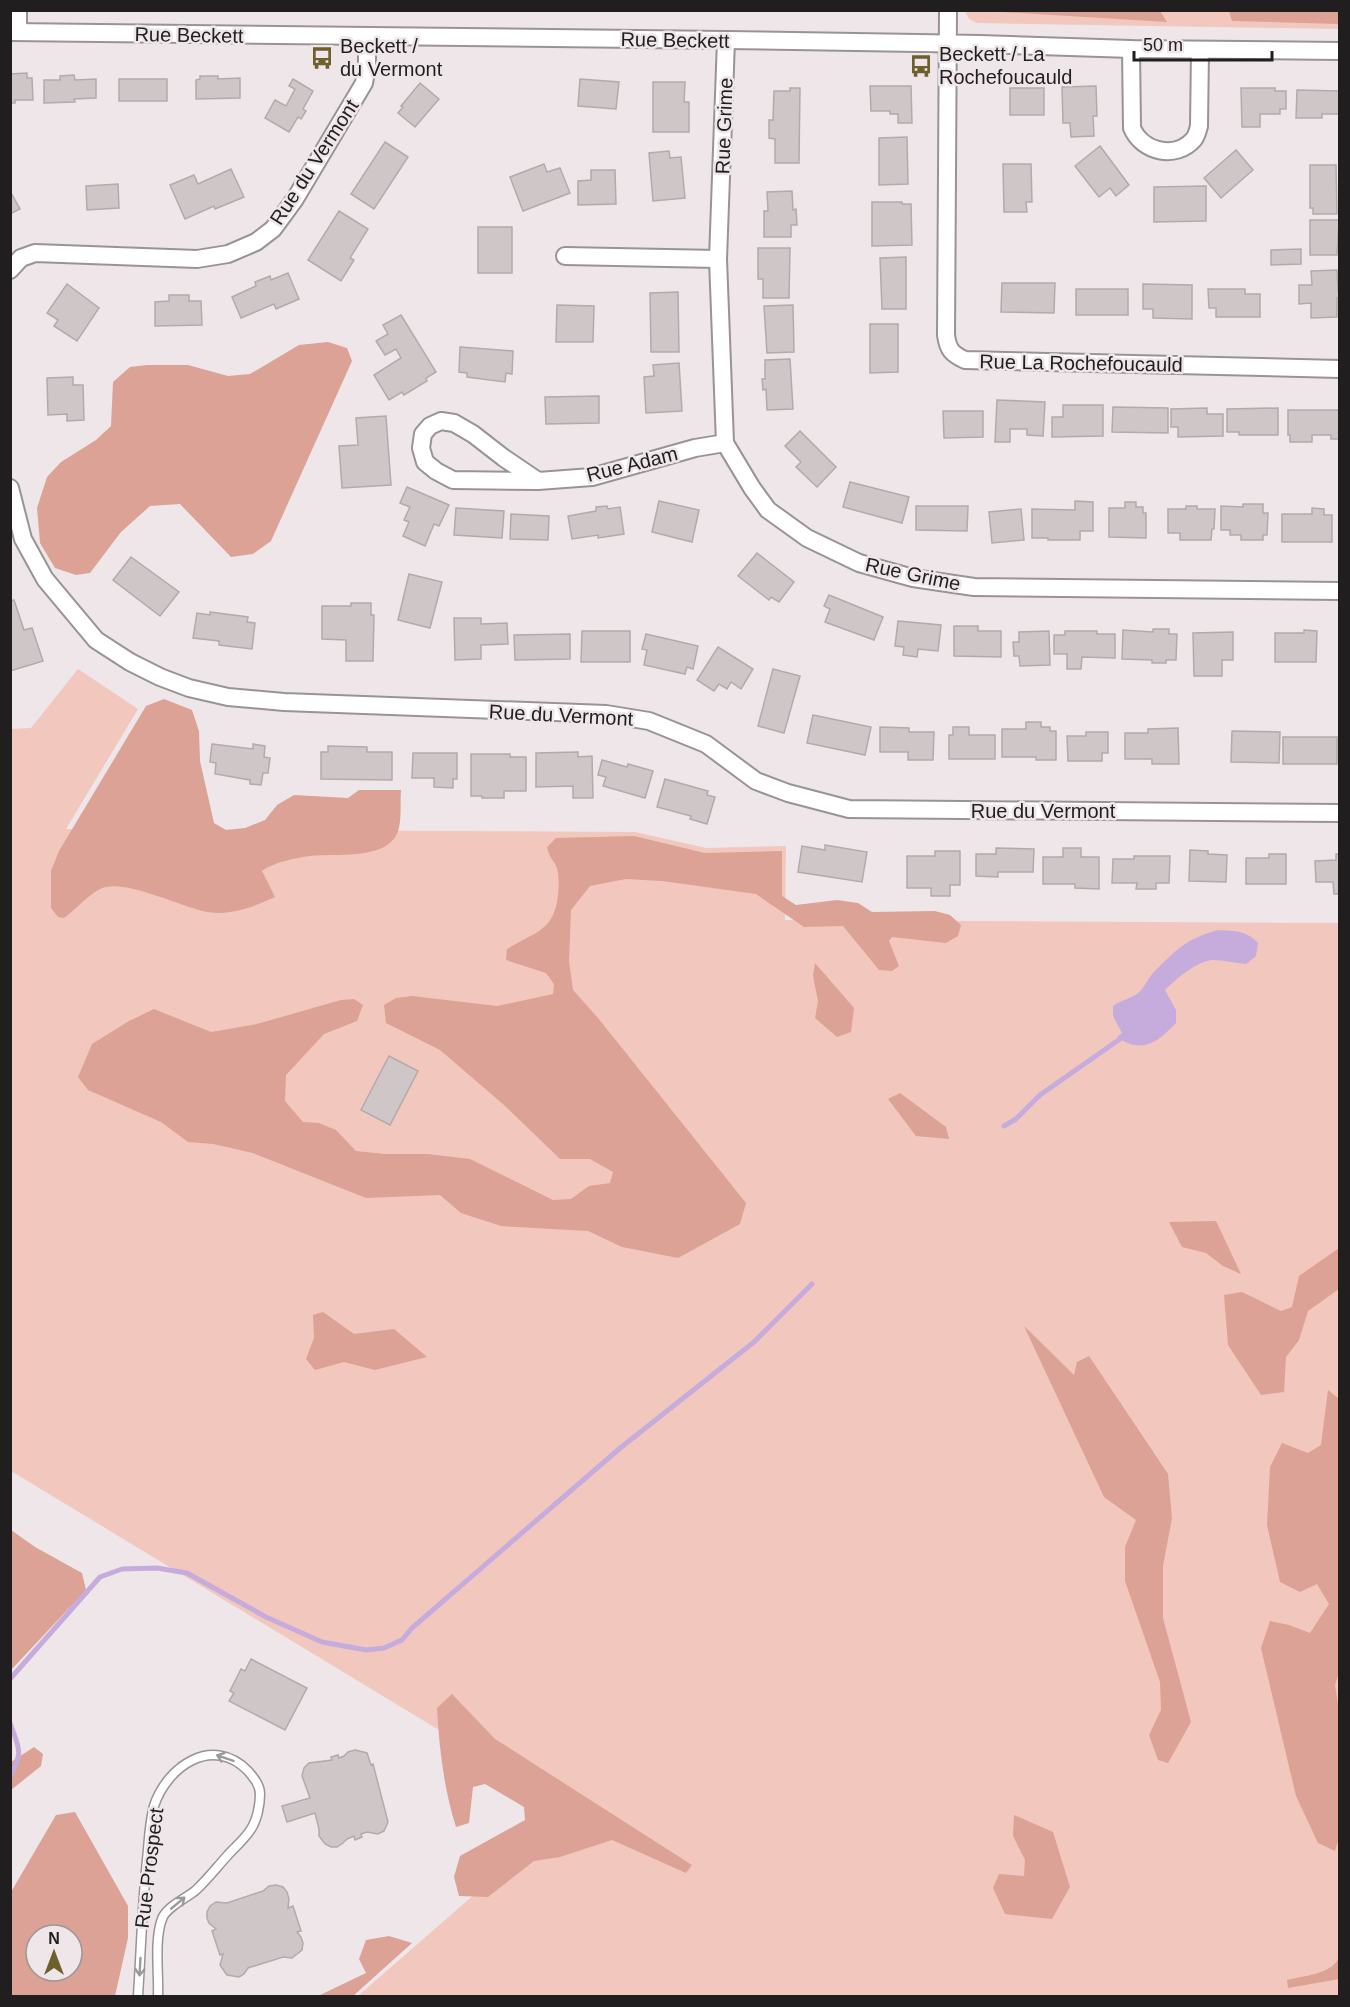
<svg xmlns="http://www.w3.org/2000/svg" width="1350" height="2007" font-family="Helvetica,sans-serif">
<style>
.green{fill:#f2c7bd}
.forest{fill:#dca296;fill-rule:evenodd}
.water{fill:#c5acdc}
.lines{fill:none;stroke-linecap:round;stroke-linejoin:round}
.stream{stroke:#c5acdc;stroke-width:5}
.building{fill:#cfc6c7;stroke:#b3aaab;stroke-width:1.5}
.lane-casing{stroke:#9a9396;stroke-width:11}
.street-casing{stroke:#9a9396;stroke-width:20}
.lane{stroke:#fff;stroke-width:8}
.street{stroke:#fff;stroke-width:16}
.oneway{stroke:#9b9a9a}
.labels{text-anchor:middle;stroke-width:5;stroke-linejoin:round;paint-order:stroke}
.street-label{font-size:20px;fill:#211e1f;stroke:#eee6e9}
.poi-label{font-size:20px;fill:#211e1f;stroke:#eee6e9;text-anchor:start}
</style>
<rect width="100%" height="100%" fill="#eee6e9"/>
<g class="green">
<polygon points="1339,10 1340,29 977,23 969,19 965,11"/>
<polygon points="78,669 138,709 66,829 635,832 706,848 786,846 785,920 1339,923 1339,1996 358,1996 571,1810 11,1471 11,729 31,728"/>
</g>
<g class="forest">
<polygon points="985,11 1160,11 1167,22 986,11"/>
<polygon points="1229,11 1339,11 1339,24 1232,21"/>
<polygon points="328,342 347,348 352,361 271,541 253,554 231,557 180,504 150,506 121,532 90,573 76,575 55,568 40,543 37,508 47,477 61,462 96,440 111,426 113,382 130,367 147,365 188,365 228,376 250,374 299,345"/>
<path d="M 164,699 L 192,710 L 199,731 L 200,761 L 214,823 L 226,830 L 245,828 L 265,820 L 277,805 L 294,795 L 348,798 L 359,790 L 401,790 C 400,802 402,820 398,831 C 388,861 335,853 310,856 C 295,858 274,862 262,871 L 275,897 C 255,906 231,916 208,912 C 182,908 123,877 100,889 C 88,895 75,910 64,918 L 58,917 L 51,908 L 51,871 L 59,851 L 146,706 Z"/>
<path d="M 634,836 L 705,853 L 782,851 L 782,896 L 796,905 L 837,900 L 858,903 L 872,912 L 935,911 L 950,915 L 961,925 L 958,936 L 946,943 L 892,937 L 889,941 L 899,966 L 892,971 L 879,970 L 843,926 L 804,927 L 756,894 L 662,881 L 626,879 L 590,886 L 571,910 L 569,961 L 573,990 L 598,1018 L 746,1203 L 740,1224 L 678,1258 L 622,1247 L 588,1231 L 501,1226 L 461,1213 L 440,1195 L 366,1198 L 253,1153 L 213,1144 L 188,1142 L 161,1122 L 88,1090 L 78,1077 L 92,1044 L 129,1021 L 154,1009 L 211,1032 L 257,1024 L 341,1000 L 354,999 L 363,1005 L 357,1021 L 324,1034 L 286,1075 L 285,1101 L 303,1122 L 319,1123 L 336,1130 L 356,1151 L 385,1154 L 428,1154 L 470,1159 L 553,1200 L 571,1199 L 589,1186 L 610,1183 L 613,1172 L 590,1159 L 560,1159 L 504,1105 L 440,1050 L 386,1023 L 384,1005 L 396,998 L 412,996 L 497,1006 L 553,994 L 554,984 L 546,973 L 506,960 L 507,949 C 534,932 554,932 558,895 C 559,886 559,876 557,868 C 554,860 549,858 547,847 L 556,838 Z"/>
<polygon points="815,963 854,1008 851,1032 837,1037 815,1018 818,1001 813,976"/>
<polygon points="900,1093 946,1127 949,1139 916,1136 888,1099"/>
<polygon points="1216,1221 1241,1274 1223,1266 1206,1253 1182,1247 1169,1222"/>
<polygon points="1339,1248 1339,1289 1308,1311 1299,1340 1286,1357 1284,1392 1261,1395 1228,1345 1224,1295 1242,1292 1281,1311 1292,1307 1299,1276"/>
<polygon points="323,1312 354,1334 394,1329 427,1357 375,1370 344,1362 315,1370 306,1359 314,1338 313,1315"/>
<polygon points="1024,1326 1074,1375 1077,1362 1089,1356 1168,1474 1172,1518 1163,1566 1163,1618 1191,1722 1168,1763 1158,1760 1149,1735 1161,1710 1160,1682 1125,1581 1125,1547 1136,1520 1104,1497"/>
<polygon points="1328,1390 1338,1398 1340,1410 1340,1669 1335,1685 1340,1717 1340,1835 1335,1851 1318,1843 1296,1796 1261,1648 1270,1621 1289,1625 1310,1633 1329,1604 1317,1584 1300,1592 1280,1582 1267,1525 1270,1467 1282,1443 1308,1453 1321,1445"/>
<polygon points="11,1530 35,1547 82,1573 86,1590 11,1670"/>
<path d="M 452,1694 L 495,1739 L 692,1865 L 686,1873 L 612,1840 L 560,1857 L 534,1861 L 488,1897 L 459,1896 L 454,1877 L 460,1856 L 525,1820 L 524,1807 L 485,1784 L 473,1787 L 469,1823 L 456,1827 C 444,1789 439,1748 437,1708 Z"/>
<polygon points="34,1747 43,1754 41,1766 11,1790 11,1762"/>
<path d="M 75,1812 L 128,1906 L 128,1938 L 115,1996 L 11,1996 L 11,1892 L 56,1815 ZM 36,1935 L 72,1935 L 72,1971 L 36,1971 Z"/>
<polygon points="1014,1815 1053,1832 1070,1887 1052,1919 1005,1914 993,1888 999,1874 1024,1876 1025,1860 1013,1836"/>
<polygon points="389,1936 412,1943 353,1996 318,1996 366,1973 359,1959 366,1940"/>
<path d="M 1339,1957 L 1339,1979 L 1288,1988 L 1287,1980 C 1303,1976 1333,1974 1339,1957 Z"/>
</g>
<path class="water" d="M 1218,930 C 1235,931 1246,930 1258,943 L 1256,956 L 1246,964 C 1235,963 1224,960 1213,960 C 1198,960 1175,980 1165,990 L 1176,1010 L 1176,1023 C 1158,1042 1142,1055 1117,1037 L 1122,1033 L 1113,1016 L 1113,1006 C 1121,1000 1130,999 1138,993 C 1144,989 1147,980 1152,974 C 1175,951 1185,939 1218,930 Z"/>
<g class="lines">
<g class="stream">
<polyline points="1004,1126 1016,1119 1040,1095 1120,1039"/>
<polyline points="10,1679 100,1577 122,1569 157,1568 187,1573 266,1617 322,1642 366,1650 384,1648 402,1640 412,1628 619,1449 754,1342 812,1284"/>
<path d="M 10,1723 C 19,1748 24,1752 10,1776"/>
</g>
</g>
<g class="building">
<polygon points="27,73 27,78 32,78 33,100 15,100 15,103 10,103 10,74"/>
<polygon points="74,75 75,80 96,79 96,98 74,99 75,102 44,103 44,80 60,80 60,76"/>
<polygon points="200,76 218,76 218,79 240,78 240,98 196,99 196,80 200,79"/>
<rect x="119" y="79" width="48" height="22"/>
<polygon points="293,79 313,91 303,109 306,111 301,119 298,117 289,132 265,118 275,100 286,106 295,89 289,86"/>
<polygon points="580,79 619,82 616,109 578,106"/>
<polygon points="653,82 685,82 684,102 689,102 689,132 653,132"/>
<polygon points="420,83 439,99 415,127 398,113 403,107 401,106"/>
<polygon points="870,86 911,86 912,123 898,123 898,114 890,114 890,111 871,111"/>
<polygon points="1096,86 1097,116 1093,116 1094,136 1071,137 1070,123 1063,123 1062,87"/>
<polygon points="790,88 800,88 799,163 775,163 775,139 769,138 769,120 773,120 774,91 790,91"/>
<rect x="1010" y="88" width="34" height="27"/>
<polygon points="1241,88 1275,88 1275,91 1286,91 1286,109 1280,109 1280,114 1260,114 1260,127 1242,127"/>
<polygon points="1297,90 1339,91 1339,114 1322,114 1322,118 1296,118"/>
<polygon points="907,137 908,184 879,185 879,138"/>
<polygon points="385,142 408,157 374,209 351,194"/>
<polygon points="1100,146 1129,185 1116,196 1110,188 1099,197 1075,166"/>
<polygon points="1236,150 1253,170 1221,198 1204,178"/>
<polygon points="669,151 670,158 681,157 685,198 653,201 649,153"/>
<polygon points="544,164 547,172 560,168 570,193 523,211 510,177"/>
<polygon points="1003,164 1031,164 1032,202 1026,202 1027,212 1004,212"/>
<polygon points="1310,165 1336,165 1337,214 1313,214 1313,208 1310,208"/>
<polygon points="231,169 244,197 215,209 214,206 185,219 170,185 194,175 198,184"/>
<polygon points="591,170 615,170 616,204 578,205 578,181 591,180"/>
<polygon points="118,184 119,208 87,210 86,186"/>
<polygon points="1206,186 1206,221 1154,222 1154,187"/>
<polygon points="10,191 20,209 10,214"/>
<polygon points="792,191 793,210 796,209 797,225 791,225 791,237 764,237 764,211 768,211 767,192"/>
<polygon points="872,202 902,202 902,204 911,204 912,245 872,246"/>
<polygon points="339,211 368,229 350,258 354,260 341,281 308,260"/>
<polygon points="1310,220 1339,220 1337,255 1310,255"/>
<rect x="478" y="227" width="34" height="46"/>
<polygon points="758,248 790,248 789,298 763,298 763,279 758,279"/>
<polygon points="1301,249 1301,264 1271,265 1271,250"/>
<polygon points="906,257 906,309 882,309 880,258"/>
<polygon points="1337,270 1338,291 1340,291 1340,298 1337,298 1337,317 1311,318 1311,303 1299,304 1299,285 1312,285 1311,271"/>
<polygon points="288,273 299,299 276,309 274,304 241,318 232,297 256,286 255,282 270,276 271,280"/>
<polygon points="1002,283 1055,283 1054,313 1001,312"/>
<polygon points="67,284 99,308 77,341 54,326 58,320 47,313"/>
<polygon points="1143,284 1192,285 1192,319 1153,318 1153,309 1143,309"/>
<rect x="1076" y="289" width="52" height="26"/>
<polygon points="1208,289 1245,289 1245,294 1260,294 1260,317 1216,317 1216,308 1209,308"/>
<polygon points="678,292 679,352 651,352 650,293"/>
<polygon points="169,295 189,295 189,301 201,301 202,325 155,326 155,302 169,301"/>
<polygon points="557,305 594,306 593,342 556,342"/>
<polygon points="793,305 794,352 767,353 764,306"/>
<polygon points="401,315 436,372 426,378 427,381 404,395 402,392 389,400 374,375 401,358 396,349 385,355 376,341 388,334 383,325"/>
<polygon points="870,324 898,324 898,372 870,373"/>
<polygon points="460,347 513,351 512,374 506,373 505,382 467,377 467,373 459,372"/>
<polygon points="790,359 793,409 767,410 766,389 763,390 762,379 765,379 765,360"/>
<polygon points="679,363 682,411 646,413 644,377 654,376 653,365"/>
<polygon points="73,377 73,385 83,385 84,420 67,421 67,414 48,415 47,378"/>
<polygon points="599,396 599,423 546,424 545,397"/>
<polygon points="997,400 1045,402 1043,436 1027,435 1027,429 1010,429 1010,442 995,442"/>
<polygon points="1063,405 1103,405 1103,436 1052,437 1052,417 1063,417"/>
<polygon points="1113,407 1168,408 1168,433 1112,432"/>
<polygon points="1207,408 1207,414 1223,414 1223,436 1178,437 1178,427 1171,427 1171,409"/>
<polygon points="1278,408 1278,435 1239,435 1239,432 1227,432 1227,409"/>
<polygon points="1288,410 1339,410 1339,439 1331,439 1331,435 1312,435 1312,442 1290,442 1290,435 1288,435"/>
<polygon points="943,411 983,411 983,437 944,438"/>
<polygon points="386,416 391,485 342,488 339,446 358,445 356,418"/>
<polygon points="800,431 836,467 817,487 796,467 801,462 785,446"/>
<polygon points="850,482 909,497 902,523 843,507"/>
<polygon points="407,487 449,505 439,526 434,524 425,546 403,536 409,522 404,520 410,507 400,503"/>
<polygon points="659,501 699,510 692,542 652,532"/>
<polygon points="1075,501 1093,502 1093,531 1080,531 1080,540 1048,540 1048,538 1032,538 1032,509 1075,510"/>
<polygon points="1125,502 1136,502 1136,507 1143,507 1143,513 1146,513 1146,538 1109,537 1109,508 1125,508"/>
<polygon points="1243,504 1263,504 1263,513 1268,513 1267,535 1263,535 1263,540 1241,540 1241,535 1230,535 1230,530 1221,530 1221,506 1243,507"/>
<polygon points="607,506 608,509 620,507 624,534 598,538 598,535 572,539 568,516 596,511 596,507"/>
<polygon points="916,506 968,506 967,531 916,530"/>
<polygon points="1186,506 1197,506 1197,509 1215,509 1214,529 1212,529 1211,540 1180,540 1180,533 1168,533 1168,509 1186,509"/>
<polygon points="456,508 504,511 502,538 454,535"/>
<polygon points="1312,508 1324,509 1324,515 1332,515 1332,542 1282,542 1282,514 1312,514"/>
<polygon points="1021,509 1024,540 992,543 989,512"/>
<polygon points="511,514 549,516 548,540 510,539"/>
<polygon points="757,553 794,582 779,602 771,597 769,600 738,576"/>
<polygon points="131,557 179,592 160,616 113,580"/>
<polygon points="409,574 442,582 430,628 398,620"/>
<polygon points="829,595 883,617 874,640 825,622 830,609 824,606"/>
<polygon points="14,600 24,630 32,628 43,661 10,671 10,601"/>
<polygon points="351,603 371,603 371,615 374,615 373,661 346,661 346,640 322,639 322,606 351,606"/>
<polygon points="210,612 248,617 247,622 255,623 252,649 219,645 219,641 193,638 197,613 210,615"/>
<polygon points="454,618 481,618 481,624 507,623 508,644 481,645 481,659 455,660"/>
<polygon points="898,621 941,625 938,651 918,649 917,657 903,655 904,647 895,646"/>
<polygon points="954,626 978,626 978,631 1001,631 1001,657 954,656"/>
<polygon points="1153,629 1169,629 1169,634 1177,634 1176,660 1166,660 1166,663 1152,663 1152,660 1122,659 1123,630 1153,632"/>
<polygon points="1304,630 1317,631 1316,662 1275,662 1275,633 1304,633"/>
<polygon points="582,631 630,631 630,662 581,662"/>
<polygon points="1049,631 1050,665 1020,666 1019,656 1014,656 1013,642 1019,642 1019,632"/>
<polygon points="1065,631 1097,631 1097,634 1115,634 1115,658 1082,657 1081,669 1067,669 1067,654 1054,654 1054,635 1065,635"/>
<polygon points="1233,632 1233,660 1222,660 1222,676 1194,676 1193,633"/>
<polygon points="570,634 570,659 515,660 514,635"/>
<polygon points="646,634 698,646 693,669 687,667 685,674 644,665 647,650 642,649"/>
<polygon points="718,647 753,669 741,689 731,682 727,689 719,684 714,691 697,680"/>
<polygon points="773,669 800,676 784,733 758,726"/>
<polygon points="813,715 871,727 865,755 807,743"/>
<polygon points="1026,722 1041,722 1041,727 1050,727 1050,731 1056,731 1056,760 1036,760 1036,757 1002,757 1002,729 1026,729"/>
<polygon points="880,727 909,728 909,732 934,732 933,760 908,760 908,752 880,752"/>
<polygon points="953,727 969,727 969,735 995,735 995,759 949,759 949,735 953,735"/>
<polygon points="1178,728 1179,764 1152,764 1152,759 1125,759 1125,733 1148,733 1148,729"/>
<polygon points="1232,731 1280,732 1279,763 1231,762"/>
<polygon points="1086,732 1108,732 1108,753 1102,753 1102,761 1068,761 1067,736 1086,736"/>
<rect x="1283" y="737" width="54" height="27"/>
<polygon points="212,744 253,749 253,744 265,746 264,757 270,758 268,773 263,773 261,785 250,784 250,780 215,774 216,763 210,762"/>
<polygon points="328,746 367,747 367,752 392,752 392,780 321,779 321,752 328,752"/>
<polygon points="578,752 578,757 592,756 593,798 573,798 573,786 536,787 536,753"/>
<polygon points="413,753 457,753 457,779 453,779 453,788 434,787 434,778 412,778"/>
<polygon points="471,754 510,754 510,757 526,757 526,791 504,791 504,798 482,798 482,796 471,796"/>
<polygon points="602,760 627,767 628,764 653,771 645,798 603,786 606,777 598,775"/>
<polygon points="665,779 708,791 707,795 715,797 707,824 690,819 691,816 657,807"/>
<polygon points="825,845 867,852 862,882 798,872 802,846 825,850"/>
<polygon points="996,848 1034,849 1033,872 998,872 998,877 976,876 976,854 996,854"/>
<polygon points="1063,848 1081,848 1081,857 1099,857 1099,889 1075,888 1075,884 1043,884 1043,857 1063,857"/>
<polygon points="1190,850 1208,851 1208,854 1227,855 1226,882 1189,881"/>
<polygon points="935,851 960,851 960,885 950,885 950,896 931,896 931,888 907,888 907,856 935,856"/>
<polygon points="1269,854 1286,854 1286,884 1246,884 1246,858 1269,858"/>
<polygon points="1336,854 1340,854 1340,894 1334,894 1333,882 1316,882 1315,861 1336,860"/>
<polygon points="1134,856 1170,856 1169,883 1156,883 1156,889 1136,889 1137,883 1112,883 1113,859 1134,859"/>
<polygon points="389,1056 418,1071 390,1125 361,1110"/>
<polygon points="251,1659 307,1688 285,1730 229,1701 234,1693 230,1691 241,1669 245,1671"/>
<polygon points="355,1750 367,1753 371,1765 373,1764 388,1822 384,1831 378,1834 367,1832 361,1834 362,1837 355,1840 354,1836 347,1839 343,1843 337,1847 331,1847 325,1844 319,1836 319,1829 315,1813 287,1822 282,1806 310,1798 302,1776 304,1768 309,1763 332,1760 331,1757 338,1755 339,1758 344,1756 348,1752"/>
<polygon points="276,1885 283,1887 287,1892 289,1899 288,1908 293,1906 301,1931 297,1932 301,1937 303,1943 302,1950 292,1958 283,1957 248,1968 244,1974 239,1977 227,1975 220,1965 223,1954 220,1955 212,1931 216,1929 209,1923 207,1918 207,1912 210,1906 216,1902 227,1903 263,1891 269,1886"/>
</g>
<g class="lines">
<g class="lane-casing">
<path id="lane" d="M 138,1996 C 141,1951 142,1906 147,1860 C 149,1842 149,1824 154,1806 C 167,1766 213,1735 248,1771 C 254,1778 260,1785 260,1794 C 260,1805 257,1820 251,1829 C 245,1839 234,1848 227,1856 C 217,1867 207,1880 196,1890 C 187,1898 166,1907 162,1919 C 154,1940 159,1975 158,1996"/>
</g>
<g class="street-casing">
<g id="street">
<path d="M 948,10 L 946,335 C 948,350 952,354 965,360 L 1340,369"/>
<polyline points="10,32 726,40 980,44 1131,49 1340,51"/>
<polyline points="18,32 18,10"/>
<polyline points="726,40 718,259 725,443 752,488 768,510 807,538 859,563 913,578 974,587 1340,591"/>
<path d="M 1131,49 L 1132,128 C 1142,152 1176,160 1194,139 C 1197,135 1198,130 1199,126 L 1200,50"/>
<polyline points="565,256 718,259"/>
<polyline points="10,270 21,258 35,253 197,259 228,254 256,242 273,229 295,199 364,83 367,65 367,37"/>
<polyline points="538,481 504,458 473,434 454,423 441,421 430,426 423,434 421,448 425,462 436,471 453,480 538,481 592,477 695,448 725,443"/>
<polyline points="10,488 23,539 45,579 96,640 130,662 160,677 189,688 228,697 284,702 606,714 649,721 706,744 756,781 788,793 849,809 1340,813"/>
</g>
</g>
<use href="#lane" class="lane"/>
<use href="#street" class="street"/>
</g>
<defs><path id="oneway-shaft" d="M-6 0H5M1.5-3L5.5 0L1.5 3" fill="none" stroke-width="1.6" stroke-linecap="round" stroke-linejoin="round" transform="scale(1.5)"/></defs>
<g class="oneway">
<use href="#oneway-shaft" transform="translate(225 1758) rotate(-161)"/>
<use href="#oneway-shaft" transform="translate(178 1903) rotate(-40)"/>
<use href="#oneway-shaft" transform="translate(140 1967) rotate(93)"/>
</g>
<defs>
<g id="bus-bare" transform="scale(1.8)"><path d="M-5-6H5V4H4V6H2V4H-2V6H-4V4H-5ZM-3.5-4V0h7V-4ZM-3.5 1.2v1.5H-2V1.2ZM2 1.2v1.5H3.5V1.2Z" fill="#6d602d" stroke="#eee6e9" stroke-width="2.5" paint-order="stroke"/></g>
</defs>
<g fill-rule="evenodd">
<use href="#bus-bare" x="322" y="58"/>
<use href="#bus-bare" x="921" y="66"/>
</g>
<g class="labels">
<g class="street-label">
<text transform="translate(189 35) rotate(1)" y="7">Rue Beckett</text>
<text transform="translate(675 40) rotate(1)" y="7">Rue Beckett</text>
<text transform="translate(724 126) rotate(-88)" y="7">Rue Grime</text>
<text transform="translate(314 162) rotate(-57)" y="7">Rue du Vermont</text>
<text transform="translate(1081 363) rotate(1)" y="7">Rue La Rochefoucauld</text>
<text transform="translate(632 464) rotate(-14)" y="7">Rue Adam</text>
<text transform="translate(913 574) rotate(12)" y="7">Rue Grime</text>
<text transform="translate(561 715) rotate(3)" y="7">Rue du Vermont</text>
<text x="1043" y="818">Rue du Vermont</text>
<text transform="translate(149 1868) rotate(-83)" y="7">Rue Prospect</text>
</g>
<g class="poi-label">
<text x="340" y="53">Beckett /<tspan x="340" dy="23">du Vermont</tspan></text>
<text x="939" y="61">Beckett / La<tspan x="939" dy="23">Rochefoucauld</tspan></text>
</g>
</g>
<rect width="1350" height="2007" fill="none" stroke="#211e1f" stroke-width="24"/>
<g transform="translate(54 1953)"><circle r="28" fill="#eee6e9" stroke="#9c9698" stroke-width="1.5"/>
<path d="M0-4.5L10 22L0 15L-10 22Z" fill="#6d602d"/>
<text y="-9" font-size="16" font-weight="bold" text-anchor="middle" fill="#211e1f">N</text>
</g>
<path d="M1134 51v9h138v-9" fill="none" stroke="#211e1f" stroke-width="3"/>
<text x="1143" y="51" font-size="18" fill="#211e1f" stroke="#eee6e9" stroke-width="4.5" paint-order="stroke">50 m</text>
</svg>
